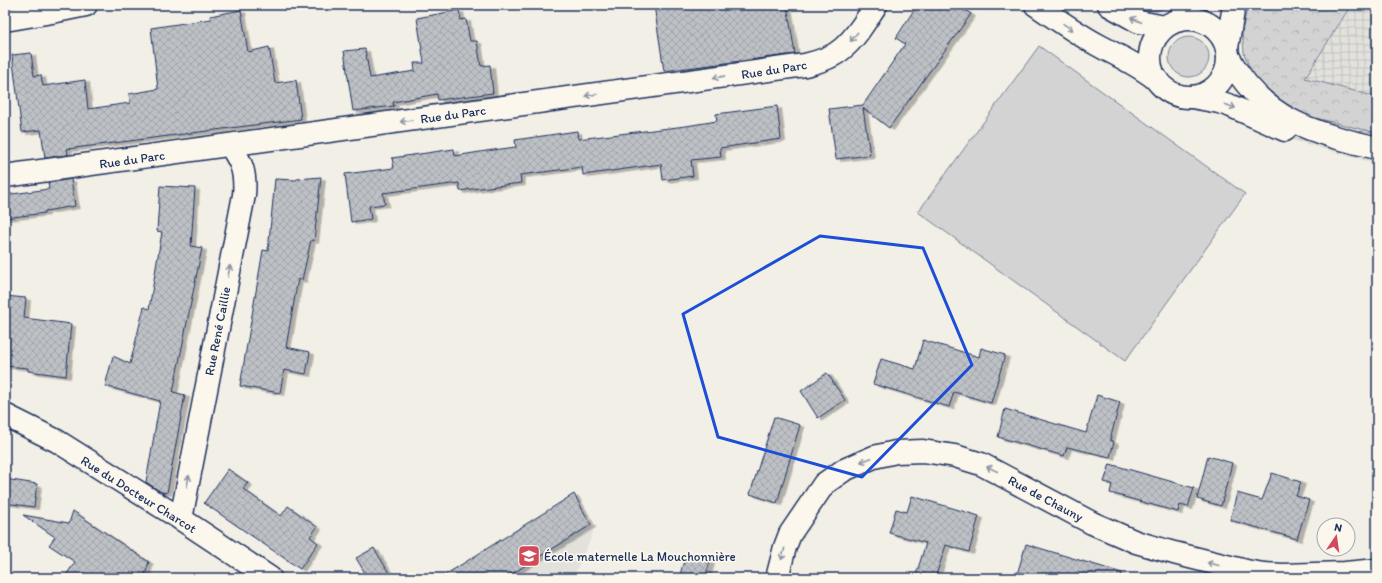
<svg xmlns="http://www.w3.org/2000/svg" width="1382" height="583" font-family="Itim,sans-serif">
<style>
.built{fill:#e2e1dc}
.industrial{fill:url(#industrial-grid)}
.grass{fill:#d2d3d2;stroke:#768198}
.forest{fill:url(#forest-crowns);stroke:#768198}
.building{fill:url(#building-cross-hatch);stroke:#1b2f5e;filter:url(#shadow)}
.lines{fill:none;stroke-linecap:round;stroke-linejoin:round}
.minor-casing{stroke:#1b2f5e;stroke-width:25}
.major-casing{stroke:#1b2f5e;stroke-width:25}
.highway-casing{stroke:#1b2f5e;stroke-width:25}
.minor{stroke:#fbf7ec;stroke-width:22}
.major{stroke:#fbf7ec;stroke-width:22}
.highway{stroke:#fbf7ec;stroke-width:22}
.oneway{stroke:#8b93a5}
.marked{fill:none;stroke:#1d4ed8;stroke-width:3;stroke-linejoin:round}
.labels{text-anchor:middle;stroke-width:3.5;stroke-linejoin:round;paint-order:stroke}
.street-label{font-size:13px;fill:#1b2f5e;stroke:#fbf7ec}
.poi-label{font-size:13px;fill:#1b2f5e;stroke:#fbf7ec;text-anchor:start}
</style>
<defs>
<pattern id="industrial-grid" width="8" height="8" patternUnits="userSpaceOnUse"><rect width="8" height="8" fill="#e2e1dc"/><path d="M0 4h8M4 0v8" fill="none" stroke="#c1c1bf"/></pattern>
<pattern id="forest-crowns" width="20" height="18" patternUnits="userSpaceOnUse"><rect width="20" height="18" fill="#d2d3d2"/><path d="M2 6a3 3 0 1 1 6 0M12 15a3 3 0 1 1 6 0" fill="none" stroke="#b4b5b7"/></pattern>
<pattern id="building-cross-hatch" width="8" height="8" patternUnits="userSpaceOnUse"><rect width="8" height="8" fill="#bdc0c4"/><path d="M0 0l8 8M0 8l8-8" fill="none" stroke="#a2a5ab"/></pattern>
<filter id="shadow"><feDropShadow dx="4.5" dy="2.5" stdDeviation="0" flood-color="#0004"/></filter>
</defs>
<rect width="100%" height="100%" fill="#f2efe6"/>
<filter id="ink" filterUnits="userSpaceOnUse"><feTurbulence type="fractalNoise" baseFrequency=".025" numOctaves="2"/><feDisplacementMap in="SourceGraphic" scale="8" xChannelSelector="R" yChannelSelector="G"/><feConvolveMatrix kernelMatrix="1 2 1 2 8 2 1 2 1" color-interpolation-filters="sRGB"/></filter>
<g filter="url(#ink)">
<polygon class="built" points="574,494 591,525 593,533 573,578 440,578"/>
<polygon class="industrial" points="1351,5 1377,5 1377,164 1276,135 1305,78"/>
<g class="grass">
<circle cx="1189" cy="57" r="20"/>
<polygon points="1039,46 1245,194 1125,361 918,212"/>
</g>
<g class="forest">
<polygon points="1128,5 1171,5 1157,11 1134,9"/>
<polygon points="1248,5 1351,5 1305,78 1377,97 1377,133 1287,111 1253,77 1244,53 1242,31"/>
</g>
<g class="building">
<polygon points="654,5 787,5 795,54 664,71"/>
<polygon points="917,5 957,5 971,14 889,128 863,108 870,155 836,159 829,109 863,105 905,44 896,38"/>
<polygon points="241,10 248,52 269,47 275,83 296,80 301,119 67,149 68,155 45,158 41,130 22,132 12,55 31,53 34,76 41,75 43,86 85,80 88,109 130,103 129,94 158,89 151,28 211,19 210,16"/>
<polygon points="459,10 461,20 466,19 470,41 477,41 481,66 490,65 493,93 438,100 437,94 393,102 394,106 353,111 344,51 365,49 370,78 415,71 414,63 424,63 417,18"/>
<polygon points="777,106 781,139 720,148 721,157 691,160 693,176 663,180 661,164 583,175 582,167 520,175 521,183 472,189 460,191 459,183 383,193 385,204 369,206 371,219 351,222 345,174 394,168 392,158 454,149 455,156 486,151 516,147 515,140 577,131 578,139 686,126 717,121 716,114"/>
<polygon points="321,177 314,241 311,240 302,280 298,279 286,347 310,352 306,374 284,370 280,393 240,386 263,250 268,251 275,179 296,180 297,179"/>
<polygon points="71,179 75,206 45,211 45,213 5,218 5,195 49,189 48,183"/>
<polygon points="160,186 195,188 191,246 202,248 173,392 185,395 167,493 161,492 146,482 160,401 105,386 113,356 130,364 144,307 149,309 162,232 157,231"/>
<polygon points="5,296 26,298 24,318 71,324 66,376 28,371 28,368 5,366"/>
<polygon points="923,340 979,357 981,348 1005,355 991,403 954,392 949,407 873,384 881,359 915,369"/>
<polygon points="827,373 845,400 818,418 801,391"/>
<polygon points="1097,395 1120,402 1110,440 1114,442 1110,457 1067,447 1064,456 998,437 1005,409 1086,433"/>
<polygon points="774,417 800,425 777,503 750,494"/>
<polygon points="1208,456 1232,463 1221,506 1197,499"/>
<polygon points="1110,464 1194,488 1188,507 1180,505 1178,512 1110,493 1112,484 1104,482"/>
<polygon points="228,469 248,483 243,489 281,516 288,506 317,527 310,537 318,543 300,569 204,503"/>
<polygon points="1272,473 1301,482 1296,496 1309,500 1297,539 1230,520 1237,493 1262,500"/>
<polygon points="5,479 37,484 34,507 5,503"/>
<polygon points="574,494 591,525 505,578 440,578"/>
<polygon points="912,496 979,516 969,552 946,545 935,578 915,578 926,543 889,533 896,509 907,512"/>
<polygon points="73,511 149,562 144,578 64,578 75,562 49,545 55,537 23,515 69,523"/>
<polygon points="1026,544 1122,573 1121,578 1016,578"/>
<polygon points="374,548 392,578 368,578 356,558"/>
<polygon points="686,554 710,562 705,578 679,578"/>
</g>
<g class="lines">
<g class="minor-casing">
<g id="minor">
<polyline points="5,20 52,12 86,5"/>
<path d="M 1228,56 C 1262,120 1311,132 1377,148"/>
<polyline points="1192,97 1219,102 1231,106 1285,130"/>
<path d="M 5,176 L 805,65 C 818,62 832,58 842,49 C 856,38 866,20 876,5"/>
<polyline points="5,415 57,441 181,519 270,578"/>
<path d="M 181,519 L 244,195 C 246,173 242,163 230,145"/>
<polyline points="777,578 785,547 790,534 824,484 844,470 874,457 896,452 923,451 955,456 981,464 1092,523 1136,542 1174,553 1246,571 1264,574 1283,575 1345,573 1377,570"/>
</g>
</g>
<g class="major-casing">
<g id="major">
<path d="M 1036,5 C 1056,19 1076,33 1098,45 C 1118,56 1139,65 1157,80"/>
<polyline points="1109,5 1139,22 1165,27"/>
<circle cx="1189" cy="58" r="39"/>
</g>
</g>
<g class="highway-casing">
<g id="highway">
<polyline points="1180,20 1190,5"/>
<polyline points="1227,48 1234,5"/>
</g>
</g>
<use href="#minor" class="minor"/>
<use href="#major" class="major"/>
<use href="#highway" class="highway"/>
</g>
<defs><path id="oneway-shaft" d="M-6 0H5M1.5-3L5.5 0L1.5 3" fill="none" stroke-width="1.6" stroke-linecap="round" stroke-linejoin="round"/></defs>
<g class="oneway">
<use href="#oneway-shaft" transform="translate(1136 20) rotate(-157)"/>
<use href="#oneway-shaft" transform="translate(1068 27) rotate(34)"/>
<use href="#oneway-shaft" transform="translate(854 37) rotate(128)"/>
<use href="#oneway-shaft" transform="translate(719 77) rotate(172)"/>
<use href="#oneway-shaft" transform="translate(591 95) rotate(172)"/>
<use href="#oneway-shaft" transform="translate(1230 106) rotate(20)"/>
<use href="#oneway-shaft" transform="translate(406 121) rotate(172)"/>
<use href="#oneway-shaft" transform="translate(229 271) rotate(-79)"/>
<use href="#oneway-shaft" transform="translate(866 460) rotate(159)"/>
<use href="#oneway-shaft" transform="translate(992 469) rotate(-155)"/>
<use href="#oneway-shaft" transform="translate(188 481) rotate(-79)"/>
<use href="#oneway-shaft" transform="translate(783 554) rotate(106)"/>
<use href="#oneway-shaft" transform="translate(1213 564) rotate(-166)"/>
</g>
</g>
<path class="marked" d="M 820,236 L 923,248 L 972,365 L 862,477 L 718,437 L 683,314 Z"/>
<defs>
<g id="school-square" transform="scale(1.15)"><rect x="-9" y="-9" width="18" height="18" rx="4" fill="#d1495b" stroke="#fbf7ec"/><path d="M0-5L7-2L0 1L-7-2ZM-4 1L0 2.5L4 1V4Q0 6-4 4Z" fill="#fff"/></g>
</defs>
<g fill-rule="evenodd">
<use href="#school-square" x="529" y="556"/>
</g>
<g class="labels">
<g class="street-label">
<text transform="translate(774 69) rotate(-9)" y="5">Rue du Parc</text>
<text transform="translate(453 114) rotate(-8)" y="5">Rue du Parc</text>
<text transform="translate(132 159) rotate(-8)" y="5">Rue du Parc</text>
<text transform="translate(217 331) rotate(-79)" y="5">Rue René Caillie</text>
<text transform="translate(139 494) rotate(32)" y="5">Rue du Docteur Charcot</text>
<text transform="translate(1046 498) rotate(28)" y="5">Rue de Chauny</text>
</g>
<g class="poi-label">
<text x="544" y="561">École maternelle La Mouchonnière</text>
</g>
</g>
<rect width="1382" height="583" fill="none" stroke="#fbf7ec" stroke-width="20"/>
<rect x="10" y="10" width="1362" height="563" fill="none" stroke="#1b2f5e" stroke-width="1.5" filter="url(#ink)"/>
<g transform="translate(1336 537) rotate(13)"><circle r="19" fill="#fbf7ec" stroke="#a1a7b3"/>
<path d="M0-3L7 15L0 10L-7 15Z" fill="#d1495b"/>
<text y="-6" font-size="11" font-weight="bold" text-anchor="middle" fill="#1b2f5e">N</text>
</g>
</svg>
